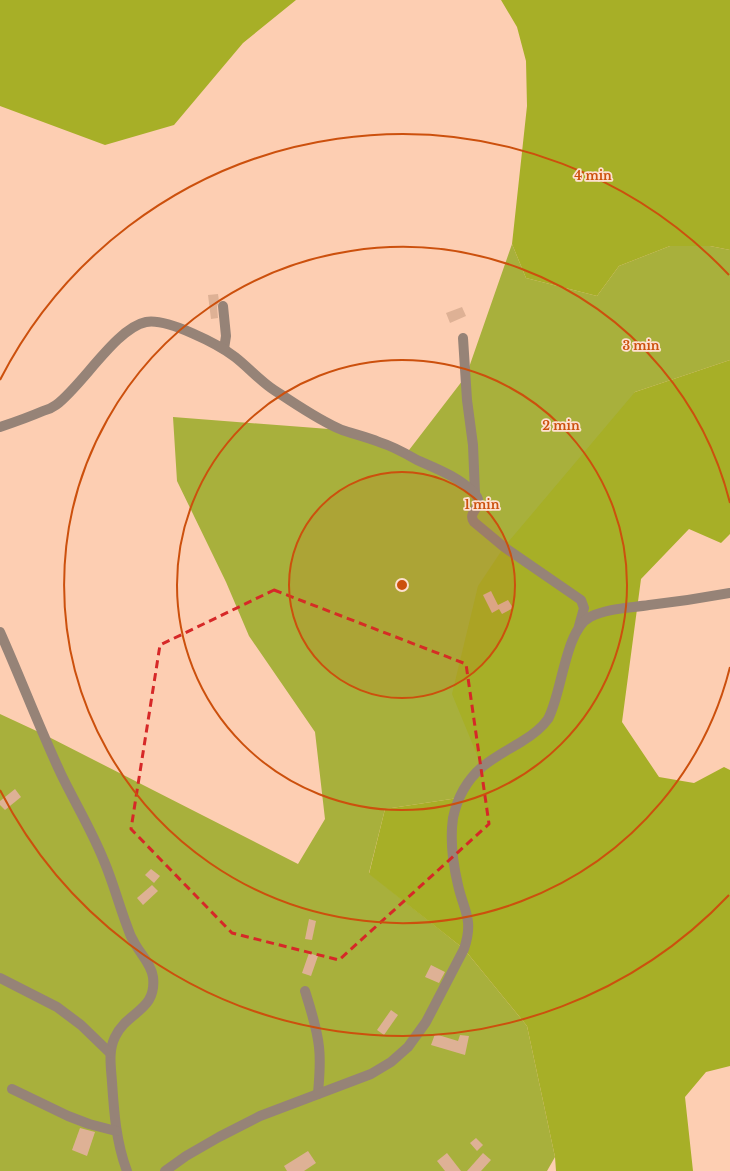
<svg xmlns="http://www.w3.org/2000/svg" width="730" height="1171" font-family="'Libre Baskerville',serif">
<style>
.green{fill:#a8b03c}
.forest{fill:#a7af27}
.building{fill:#deb195}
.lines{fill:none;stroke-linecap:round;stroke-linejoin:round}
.minor{stroke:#968377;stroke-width:10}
.marked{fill:none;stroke:#d62828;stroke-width:3;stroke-dasharray:8 5;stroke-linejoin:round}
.ring{fill:none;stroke:#cc500d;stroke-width:2}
.centre{fill:#cc500d;stroke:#fde0cf;stroke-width:2}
.ring-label{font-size:12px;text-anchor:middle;font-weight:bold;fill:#cc500d;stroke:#fde0cf;stroke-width:3.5;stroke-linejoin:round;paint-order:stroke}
</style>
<rect width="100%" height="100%" fill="#fdceb2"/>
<polygon class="green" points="512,244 526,278 597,296 619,266 670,246 710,246 730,250 730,360 635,392 482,767 458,798 385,809 369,873 464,949 527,1026 555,1157 547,1171 0,1171 0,714 43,734 298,864 325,819 315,732 249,636 226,582 177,481 173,417 342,430 406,454 466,376"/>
<g class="forest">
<polygon points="0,0 296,0 243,43 174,125 105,145 0,106"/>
<polygon points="501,0 730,0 730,250 710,246 670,246 619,266 597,296 526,278 512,244 527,106 526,61 517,27"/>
<polygon points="730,360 730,534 721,543 689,529 641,579 622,722 659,777 694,783 724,767 730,770 730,1066 706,1072 685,1097 693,1171 556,1171 555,1157 527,1026 464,949 369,874 385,809 458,798 482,767 452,694 478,586 504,547 635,392"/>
</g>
<g class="building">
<polygon points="218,294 219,301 217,307 218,318 211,319 208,295"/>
<polygon points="462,307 466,316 450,323 446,313"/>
<polygon points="491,591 498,605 508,600 513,608 502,614 499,609 492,613 483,595"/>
<polygon points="15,789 21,797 5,810 0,805 0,801"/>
<polygon points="151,869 160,876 154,883 145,875"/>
<polygon points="152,885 158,891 143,905 137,898"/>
<polygon points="309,919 316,921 312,940 305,939"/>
<polygon points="309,953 318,956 311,976 302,973"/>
<polygon points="431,965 445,972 439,983 425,977"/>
<polygon points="391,1010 398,1015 384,1035 377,1030"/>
<polygon points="435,1034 458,1041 460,1035 469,1036 465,1055 431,1045"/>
<polygon points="80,1128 95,1132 87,1156 72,1150"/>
<polygon points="476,1138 483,1145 477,1151 470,1143"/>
<polygon points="308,1151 316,1163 304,1171 287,1171 284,1166"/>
<polygon points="447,1153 461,1171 445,1171 437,1161"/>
<polygon points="483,1153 491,1160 481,1171 467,1171"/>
</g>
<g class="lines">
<g class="minor">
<polyline points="223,306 226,336 224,349"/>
<polyline points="463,338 467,400 473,445 475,493"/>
<path d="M 0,427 C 15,422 29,417 43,411 C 47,410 52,408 56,405 C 82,386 116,328 146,322 C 167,318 218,344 235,357 C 248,367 260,381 274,390 C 296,404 318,420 342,430 C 354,434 367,437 379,442 C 392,446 405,453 417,460 C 437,469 459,477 474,493 C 487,506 466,511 474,522 L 504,547 L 581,600 L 584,608 L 579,626"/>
<path d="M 0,632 C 21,679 39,727 61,774 C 75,803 92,831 104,861 C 113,882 119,905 127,926 C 129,931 130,936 133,940 C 139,953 151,963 153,977 C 157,1011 127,1011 115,1037 C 108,1051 111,1067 112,1082 C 114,1112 116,1142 127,1171"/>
<polyline points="0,978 57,1007 81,1025 110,1053"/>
<path d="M 305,991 C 311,1010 317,1028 319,1047 C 321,1063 319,1079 318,1094"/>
<polyline points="12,1089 68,1116 89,1124 116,1131"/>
<path d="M 165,1171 L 186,1156 L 219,1137 L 260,1116 L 371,1074 L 391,1062 L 408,1047 L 426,1022 L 464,949 C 474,919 464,912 458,885 C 453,864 450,839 453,818 C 457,799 467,780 482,767 C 494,757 508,750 521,742 C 531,736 541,729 548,719 C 562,694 565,630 590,617 C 608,608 630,608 649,605 C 676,602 703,598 730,593"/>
</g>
</g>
<path class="marked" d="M 274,590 L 466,664 L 489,824 L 339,960 L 232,933 L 131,829 L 160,645 Z"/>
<circle cx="402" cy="585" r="113" fill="#cc500d" fill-opacity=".12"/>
<g class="ring">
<circle cx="402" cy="585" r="113"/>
<circle cx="402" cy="585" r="225"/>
<path d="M730 667A338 338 0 1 1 730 503"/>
<path d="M729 895A451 451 0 0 1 0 790M0 380A451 451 0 0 1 729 275"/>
</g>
<circle cx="402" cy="585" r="6" class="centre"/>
<g class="ring-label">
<text x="593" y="180">4 min</text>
<text x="641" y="350">3 min</text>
<text x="561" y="430">2 min</text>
<text x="482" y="509">1 min</text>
</g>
</svg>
